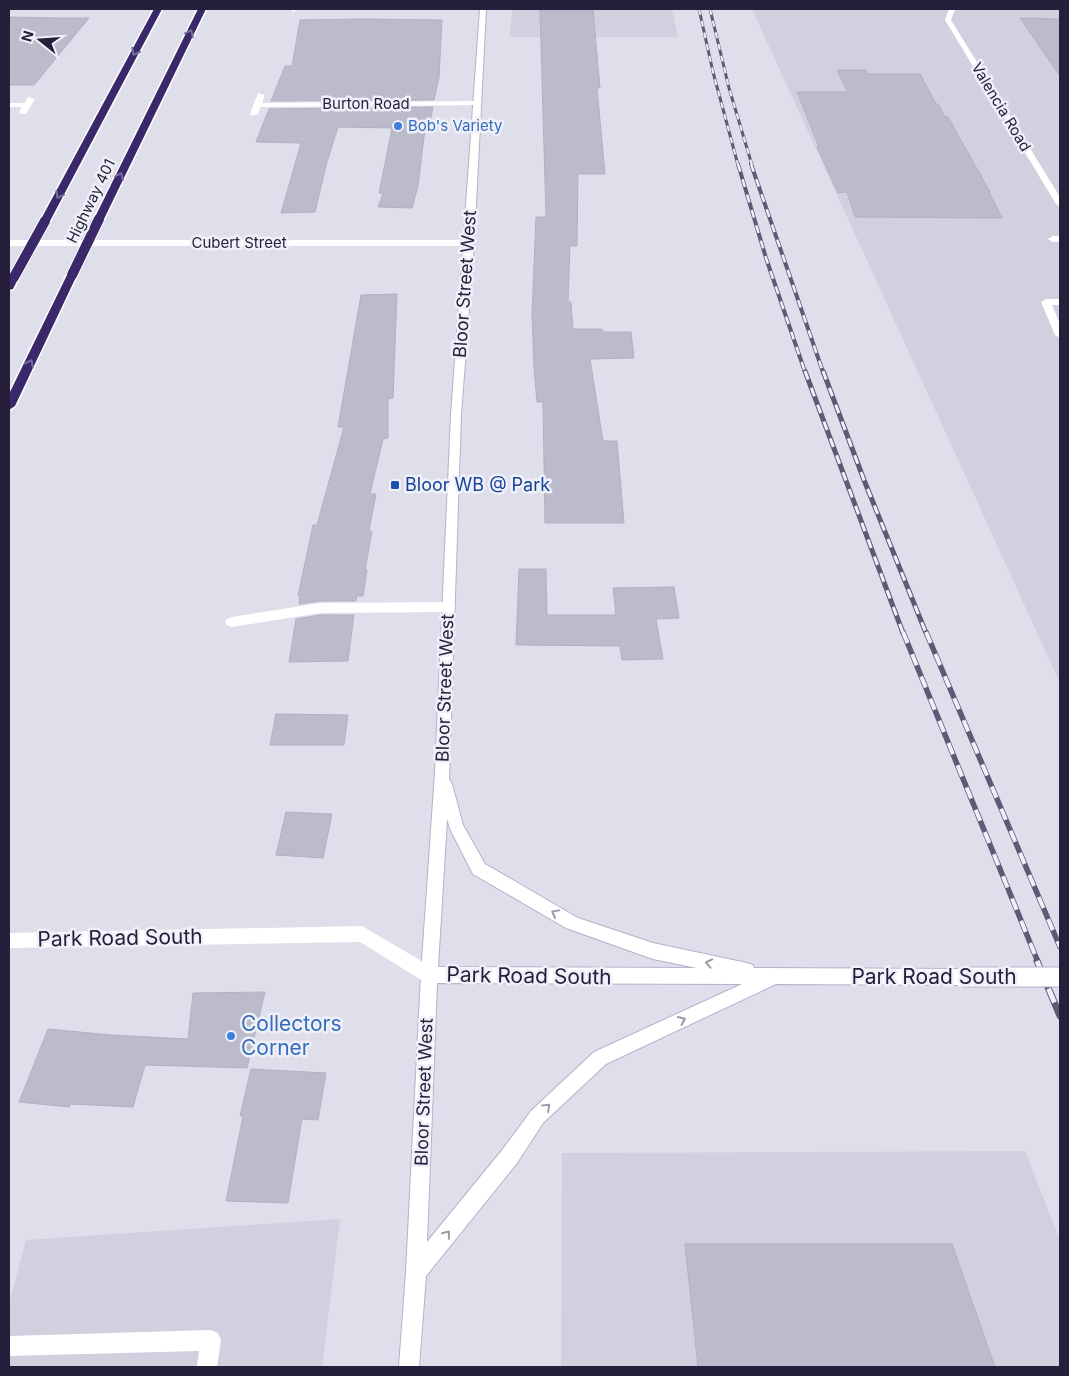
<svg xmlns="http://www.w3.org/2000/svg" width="1069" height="1376" font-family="Inter,sans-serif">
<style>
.built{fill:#d0d0df}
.building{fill:#bbc;stroke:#b2b1c5}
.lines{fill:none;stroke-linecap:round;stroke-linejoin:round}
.secondary-casing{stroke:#b4b1cc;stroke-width:2}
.motorway-casing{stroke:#fff;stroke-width:3}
.service{fill:#fff;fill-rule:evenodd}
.minor{fill:#fff;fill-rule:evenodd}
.secondary{fill:#fff;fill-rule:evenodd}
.motorway{fill:#3a296a;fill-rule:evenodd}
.rail-far4-casing{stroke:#5f5978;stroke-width:3}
.rail-far3-casing{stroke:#5f5978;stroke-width:4}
.rail-far2-casing{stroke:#5f5978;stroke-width:5}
.rail-far1-casing{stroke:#5f5978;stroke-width:5.5}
.rail-casing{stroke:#5f5978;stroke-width:7}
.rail-far4{stroke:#eff0f8;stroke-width:2;stroke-dasharray:6;stroke-linecap:butt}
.rail-far3{stroke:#eff0f8;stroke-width:2.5;stroke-dasharray:8;stroke-linecap:butt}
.rail-far2{stroke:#eff0f8;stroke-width:3;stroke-dasharray:9;stroke-linecap:butt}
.rail-far1{stroke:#eff0f8;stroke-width:4;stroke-dasharray:12;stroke-linecap:butt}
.rail{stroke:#eff0f8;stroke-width:5;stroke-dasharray:15;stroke-linecap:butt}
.secondary-bridge-casing{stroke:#b4b1cc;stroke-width:21;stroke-linecap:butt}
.motorway-bridge-casing{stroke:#fff;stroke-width:12;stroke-linecap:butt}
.secondary-bridge{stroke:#fff;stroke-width:19}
.motorway-bridge{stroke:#3a296a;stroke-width:10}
.oneway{stroke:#796f9c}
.oneway2{stroke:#9d9aa7}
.shop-dot{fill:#3f7fe0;stroke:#eff0f8;stroke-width:2}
.transit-dot{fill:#1a4fb4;stroke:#eff0f8;stroke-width:2}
.labels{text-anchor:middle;stroke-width:5;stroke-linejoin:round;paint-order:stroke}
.far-street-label{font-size:15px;fill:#251f3c;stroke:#eff0f8}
.far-shop-label{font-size:15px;fill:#366cbe;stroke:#eff0f8;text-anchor:start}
.street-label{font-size:18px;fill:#251f3c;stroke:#eff0f8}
.transit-label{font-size:18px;fill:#164399;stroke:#eff0f8;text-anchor:start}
.near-street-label{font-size:21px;fill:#251f3c;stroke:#eff0f8}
.near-shop-label{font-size:21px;fill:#366cbe;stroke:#eff0f8;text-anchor:start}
</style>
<rect width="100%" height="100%" fill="#dfdfeb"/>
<g class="built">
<polygon points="512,9 672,9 678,37 510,37"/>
<polygon points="752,9 1060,9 1060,683"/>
<polygon points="1025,1151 1060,1240 1060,1367 561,1367 562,1153"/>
<polygon points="340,1219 322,1367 9,1367 9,1305 26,1240"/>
</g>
<g class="building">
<polygon points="540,10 593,10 600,88 597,88 605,174 578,174 577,246 570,246 568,302 571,302 573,329 602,329 603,332 631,332 634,358 590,359 603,441 617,441 624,523 545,523 543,402 537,402 534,368 532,314 536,217 546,217"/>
<polygon points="9,17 56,18 89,18 34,85 9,85"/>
<polygon points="1020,18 1060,19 1060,76"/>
<polygon points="364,19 442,20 439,78 434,100 271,101 285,66 292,66 300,20"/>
<polygon points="837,70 866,70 868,74 920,74 936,104 938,104 945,117 948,117 990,192 989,192 1002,218 855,217 847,192 838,193 817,147 819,147 797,92 848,92"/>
<polygon points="433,107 429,129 425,129 418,186 412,208 378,207 383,194 379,193 392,128 338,127 327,162 315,212 281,213 301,143 256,142 269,109"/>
<polygon points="397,294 393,398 388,399 388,438 383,439 370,494 376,494 369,531 372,531 365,570 367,570 363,596 357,596 356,601 320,601 299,604 300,596 298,596 313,525 317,525 344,427 338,427 361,295"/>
<polygon points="519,569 546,569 547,615 616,615 613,588 674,587 679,618 656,619 663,659 622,660 620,646 516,645"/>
<polygon points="320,615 354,615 348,661 289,662 296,619"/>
<polygon points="276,714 348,715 344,745 270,745"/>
<polygon points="286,812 332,814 323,858 276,855"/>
<polygon points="265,992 247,1068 145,1065 133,1107 70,1104 69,1107 19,1102 48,1029 111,1035 188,1039 193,993"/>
<polygon points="251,1069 326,1073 318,1120 302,1119 288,1203 226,1201 243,1116 240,1116"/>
<polygon points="685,1244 952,1244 995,1367 698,1367"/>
</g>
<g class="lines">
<g class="secondary-casing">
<path id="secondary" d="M 480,9 L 486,9 L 474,243 L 461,415 L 449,779 L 452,784 L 463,825 L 485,864 L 578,918 L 653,943 L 747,963 L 753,965 L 754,968 L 962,969 L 968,971 L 970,977 L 968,983 L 962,985 L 776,984 L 606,1064 L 543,1123 L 517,1163 L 426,1276 L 419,1367 L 399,1367 L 406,1272 L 421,975 L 435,772 L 451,415 ZM 447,819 L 451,831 L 473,874 L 566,928 L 653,959 L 697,968 L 438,967 ZM 437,983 L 742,984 L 594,1052 L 531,1111 L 503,1149 L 427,1242 Z"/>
</g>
<g class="motorway-casing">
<g id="motorway">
<polygon points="154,9 162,9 50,221 45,224 42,223 40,221"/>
<polygon points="198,9 206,9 104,219 102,221 96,221 94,219"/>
<polygon points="72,272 77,275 15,406 9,410 9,394 67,275"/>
<polygon points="14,274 19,277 13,289 9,290 9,277"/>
</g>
</g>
<g class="service">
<polygon points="290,9 296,9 296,10 293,12"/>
<polygon points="258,93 265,95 258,114 251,116 250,114"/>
<polygon points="28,97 35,99 26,114 20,114 19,112"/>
<polygon points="1060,236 1060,242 1053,242 1048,239 1053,236"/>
<polygon points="1060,299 1060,305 1052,305 1060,324 1060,338 1055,335 1041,302 1046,299"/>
<polygon points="449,602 454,604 455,607 454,610 449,612 320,613 232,627 227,625 225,622 227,619 232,617 320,603"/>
<polygon points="211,1330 218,1333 221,1340 217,1367 197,1367 199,1351 9,1356 9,1336"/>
</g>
<g class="minor">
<polygon points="949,9 955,9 951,20 1060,197 1060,207 1056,204 945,20"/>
<polygon points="476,101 479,101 479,105 257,107 253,105 257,103"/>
<polygon points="9,103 27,103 31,105 27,107 9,107"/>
<polygon points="9,240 469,240 474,243 469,246 9,246"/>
<polygon points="362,926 435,969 437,975 435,981 429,983 423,981 360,942 9,948 9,933"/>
</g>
<use href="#secondary" class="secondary"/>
<use href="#motorway" class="motorway"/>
<g class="rail-far4-casing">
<g id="rail-far4">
<polyline points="699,9 713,72 738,165"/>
<polyline points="710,9 729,88 752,165"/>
</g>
</g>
<g class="rail-far3-casing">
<g id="rail-far3">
<polyline points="738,164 766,258 805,372"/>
<polyline points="751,164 823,372"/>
</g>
</g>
<g class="rail-far2-casing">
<g id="rail-far2">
<polyline points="805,371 903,633"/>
<polyline points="823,371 864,480 926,633"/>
</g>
</g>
<g class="rail-far1-casing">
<g id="rail-far1">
<polyline points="903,632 1038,962"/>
<polyline points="926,632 1060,947"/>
</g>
</g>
<g class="rail-casing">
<polyline id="rail" points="1037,961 1060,1016"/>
</g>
<use href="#rail-far4" class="rail-far4"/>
<use href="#rail-far3" class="rail-far3"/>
<use href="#rail-far2" class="rail-far2"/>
<use href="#rail-far1" class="rail-far1"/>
<use href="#rail" class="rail"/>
<g class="secondary-bridge-casing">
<polyline id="secondary-bridge" points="962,977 1060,977"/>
</g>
<g class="motorway-bridge-casing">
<g id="motorway-bridge">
<polyline points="72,275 99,219"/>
<polyline points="14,277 45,221"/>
</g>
</g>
<use href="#secondary-bridge" class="secondary-bridge"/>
<use href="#motorway-bridge" class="motorway-bridge"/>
</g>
<defs><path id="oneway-chevron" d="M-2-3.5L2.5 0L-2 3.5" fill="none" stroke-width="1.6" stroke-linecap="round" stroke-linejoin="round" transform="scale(1.25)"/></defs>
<g class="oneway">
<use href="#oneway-chevron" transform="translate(190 33) rotate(-64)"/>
<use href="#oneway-chevron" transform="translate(135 52) rotate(118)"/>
<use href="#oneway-chevron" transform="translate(120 176) rotate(-64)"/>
<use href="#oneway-chevron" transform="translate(59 195) rotate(118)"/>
<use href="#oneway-chevron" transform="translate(30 363) rotate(-64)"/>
</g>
<g class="oneway2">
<use href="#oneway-chevron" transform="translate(555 913) rotate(-151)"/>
<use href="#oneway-chevron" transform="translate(709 963) rotate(-168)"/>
<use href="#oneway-chevron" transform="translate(682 1020) rotate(-25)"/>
<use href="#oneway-chevron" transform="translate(547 1107) rotate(-43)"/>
<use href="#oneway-chevron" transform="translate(447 1234) rotate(-52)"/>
</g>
<g class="shop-dot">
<circle cx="398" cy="126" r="5"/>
<circle cx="231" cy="1036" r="5"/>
</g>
<rect class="transit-dot" x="390" y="480" width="10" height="10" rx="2.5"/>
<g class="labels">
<g class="far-street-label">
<text x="366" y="109">Burton Road</text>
<text transform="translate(1001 107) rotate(59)" y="5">Valencia Road</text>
<text transform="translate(91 201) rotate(-64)" y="5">Highway 401</text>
<text x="239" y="248">Cubert Street</text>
</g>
<g class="far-shop-label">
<text x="408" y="131">Bob's Variety</text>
</g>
<g class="street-label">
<text transform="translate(465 284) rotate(-86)" y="6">Bloor Street West</text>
<text transform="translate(445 688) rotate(-88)" y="6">Bloor Street West</text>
<text transform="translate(424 1092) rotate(-88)" y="6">Bloor Street West</text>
</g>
<g class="transit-label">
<text x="405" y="491">Bloor WB @ Park</text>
</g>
<g class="near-street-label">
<text transform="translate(120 938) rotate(-1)" y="7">Park Road South</text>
<text transform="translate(529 976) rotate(1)" y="7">Park Road South</text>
<text x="934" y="984">Park Road South</text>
</g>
<g class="near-shop-label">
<text x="241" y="1031">Collectors<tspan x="241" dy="24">Corner</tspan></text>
</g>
</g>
<rect width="1069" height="1376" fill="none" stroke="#251f3c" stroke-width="20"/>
<g transform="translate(40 40) rotate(287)" stroke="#eff0f8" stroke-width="4" paint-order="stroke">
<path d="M0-4L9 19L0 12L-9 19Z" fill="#251f3c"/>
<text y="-8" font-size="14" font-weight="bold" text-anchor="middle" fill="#251f3c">N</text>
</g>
</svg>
